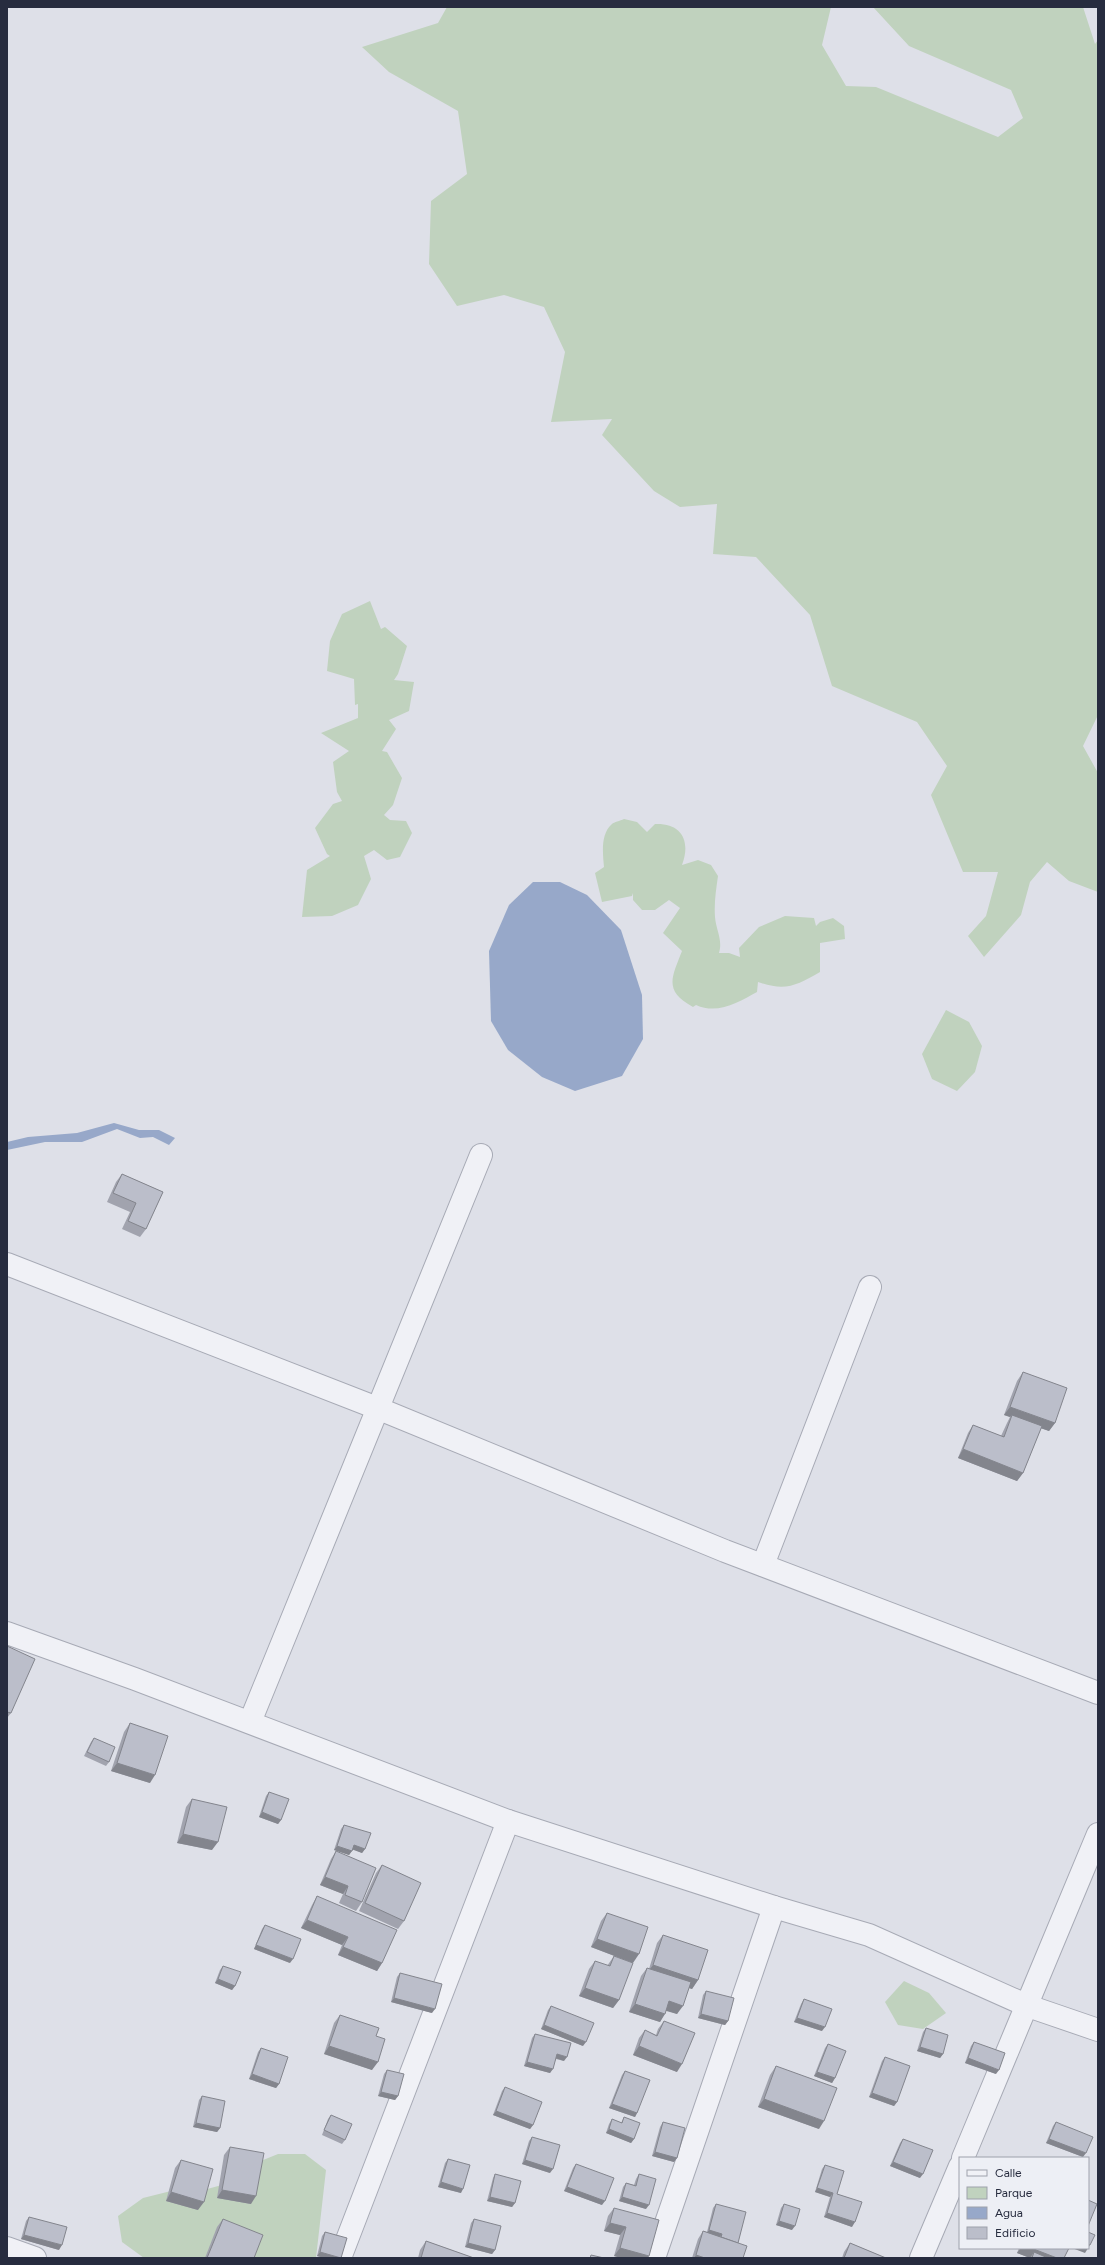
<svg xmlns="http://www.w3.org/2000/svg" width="1105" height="2265" font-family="Figtree,sans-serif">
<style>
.green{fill:#c0d2be}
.water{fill:#97a8c9}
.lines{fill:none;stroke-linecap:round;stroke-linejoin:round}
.street-casing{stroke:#a7aab5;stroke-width:24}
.street{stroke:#f0f1f6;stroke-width:22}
.wall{fill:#a1a3ae}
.shaded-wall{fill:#83858d}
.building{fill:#bbbeca;stroke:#83858d}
</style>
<rect width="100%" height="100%" fill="#dee0e8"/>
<g class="green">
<polygon points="447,7 831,7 822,45 846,86 876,87 998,137 1023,118 1011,90 909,46 873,7 1083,7 1095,44 1098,40 1098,715 1083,746 1098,773 1098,892 1069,881 1047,862 1030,882 1021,915 984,957 968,936 986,916 998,872 963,872 931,795 947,766 917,722 832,686 810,615 756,557 713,554 717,504 680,507 654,491 602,435 612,419 551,422 565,352 544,307 504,295 457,306 429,264 431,201 467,174 458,111 389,72 362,47 438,23"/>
<polygon points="370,601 381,629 385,627 407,646 398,674 394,680 414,682 409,711 389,720 396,729 382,751 387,752 402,778 393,805 384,815 390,820 406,821 412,833 400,857 387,860 374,850 364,856 371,879 358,905 332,916 302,917 307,870 330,856 327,854 315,828 333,804 342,801 337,792 333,762 349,751 321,733 358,718 358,704 355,705 354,679 327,671 330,641 342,614"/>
<path d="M 624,819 L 637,822 L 647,832 L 655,824 C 682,823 691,841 682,865 L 698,860 L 711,865 L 718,876 C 716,890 714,903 715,917 C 716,930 723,940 719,953 L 729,953 L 740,957 L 739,948 L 759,927 L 785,916 L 814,918 L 816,926 L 820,922 L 833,918 L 844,926 L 845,939 L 820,943 L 820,972 C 797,985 786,992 758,982 L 757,992 C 739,1002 718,1015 696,1005 L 693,1007 C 663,991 672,977 682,951 L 663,933 L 680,908 L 669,900 L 655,910 L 642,910 L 633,900 L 633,893 L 632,896 L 602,902 L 595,873 L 604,867 C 603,855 600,834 612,824 C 614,822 620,821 624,819 Z"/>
<polygon points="946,1010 969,1022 982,1046 975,1072 957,1091 932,1079 922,1054"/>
<polygon points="904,1981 929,1993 946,2013 923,2029 898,2025 885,2002"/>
<polygon points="278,2154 305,2154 326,2170 316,2258 144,2258 122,2242 118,2216 143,2198 171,2191 200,2191 229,2183 251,2165"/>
</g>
<g class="water">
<polygon points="533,882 560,882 587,895 621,930 642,995 643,1039 622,1076 575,1091 542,1077 508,1050 491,1021 489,951 509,905"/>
<polygon points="114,1123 139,1130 159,1130 175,1138 169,1145 153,1137 140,1138 117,1129 82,1142 45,1142 7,1150 7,1142 28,1137 77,1133"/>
</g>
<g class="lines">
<g class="street-casing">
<g id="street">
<polyline points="7,1264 377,1408 725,1551 1098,1693"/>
<polyline points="763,1565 870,1287"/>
<polyline points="7,1633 135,1679 508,1821 774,1907 869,1935 1028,2006 1098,2030"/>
<polyline points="250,1722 481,1155"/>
<polyline points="963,2158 1098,1834"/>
<polyline points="7,2248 35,2258"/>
<polyline points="340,2258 508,1821"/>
<polyline points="654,2258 774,1907"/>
<polyline points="921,2258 960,2166"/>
</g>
</g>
<use href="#street" class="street"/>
</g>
<g class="wall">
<polygon points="122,1174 163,1192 146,1229 140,1237 122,1229 130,1212 107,1202 116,1182"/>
<polygon points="1023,1372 1055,1423 1049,1431 1041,1428 1023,1473 1017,1481 958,1458 968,1433 973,1425 1001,1436 1007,1423 1010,1417 1004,1415 1017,1381"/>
<polygon points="7,1646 11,1713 7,1718"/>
<polygon points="130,1723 150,1783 111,1771 124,1732"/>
<polygon points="94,1738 109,1762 106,1766 84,1756 91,1742"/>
<polygon points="269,1792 281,1820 278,1824 259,1817 266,1796"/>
<polygon points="192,1799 212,1850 177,1843 186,1807"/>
<polygon points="344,1825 365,1849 362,1853 353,1849 349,1855 334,1850 341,1829"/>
<polygon points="336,1851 362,1902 356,1911 339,1903 343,1894 320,1885 331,1859"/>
<polygon points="382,1865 404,1921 398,1929 359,1911 376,1873"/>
<polygon points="317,1896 382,1963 377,1971 338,1955 342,1945 301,1928 312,1905"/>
<polygon points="607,1913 633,1963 591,1947 601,1921"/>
<polygon points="265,1925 290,1963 254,1949 262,1929"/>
<polygon points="663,1935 698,1980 692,1989 689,1988 677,2014 666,2010 660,2022 629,2012 641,1976 647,1968 649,1969 657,1943"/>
<polygon points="614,1956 619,2000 613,2008 579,1996 589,1969 595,1961 607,1966"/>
<polygon points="223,1966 235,1986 232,1990 215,1983 220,1970"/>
<polygon points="400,1973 432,2013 391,2002 397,1977"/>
<polygon points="706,1991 728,2021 725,2025 698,2018 703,1995"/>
<polygon points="804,1999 822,2031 794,2022 801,2004"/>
<polygon points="551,2006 583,2046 541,2029 548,2010"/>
<polygon points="340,2015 376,2036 372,2070 324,2054 334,2023"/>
<polygon points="664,2021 677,2072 633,2055 639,2038 645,2030 656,2035 658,2029"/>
<polygon points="926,2028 943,2054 940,2058 917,2051 923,2032"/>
<polygon points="535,2034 564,2061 556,2059 550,2073 524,2066 532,2038"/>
<polygon points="974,2042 996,2074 965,2063 971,2046"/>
<polygon points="828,2044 835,2078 832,2083 814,2076 825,2048"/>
<polygon points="261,2048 279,2084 276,2088 249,2079 258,2052"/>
<polygon points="885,2057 897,2102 894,2106 869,2097 882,2061"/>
<polygon points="776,2066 819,2129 758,2107 770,2075"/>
<polygon points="387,2070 398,2096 395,2100 378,2096 384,2074"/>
<polygon points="625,2071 637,2113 635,2117 609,2108 622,2075"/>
<polygon points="505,2087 533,2125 530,2129 493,2115 502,2091"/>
<polygon points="202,2096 220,2128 217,2132 193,2127 199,2100"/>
<polygon points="331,2115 345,2140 342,2144 322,2135 328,2119"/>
<polygon points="624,2117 634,2139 631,2143 606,2133 609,2124 612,2119 621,2123"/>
<polygon points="663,2122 677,2158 674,2162 652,2156 660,2127"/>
<polygon points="1056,2122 1083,2157 1046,2143 1053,2126"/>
<polygon points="532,2137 550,2173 522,2164 529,2141"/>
<polygon points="903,2139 920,2178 890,2166 900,2143"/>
<polygon points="230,2147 251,2204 217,2198 224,2155"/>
<polygon points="448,2159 461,2193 438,2187 445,2163"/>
<polygon points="181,2160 198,2210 166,2201 175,2168"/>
<polygon points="576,2164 602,2205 564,2191 573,2168"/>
<polygon points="825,2165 837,2194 852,2227 824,2217 830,2197 815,2192 822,2169"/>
<polygon points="495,2174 515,2203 512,2207 487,2201 493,2178"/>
<polygon points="639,2174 646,2209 619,2201 623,2187 626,2183 634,2185 636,2179"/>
<polygon points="716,2204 738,2243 743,2258 692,2258 698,2239 703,2231 707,2232 713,2208"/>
<polygon points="784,2204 792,2230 776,2225 781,2208"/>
<polygon points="614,2208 648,2258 621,2258 614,2256 620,2235 604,2231 608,2216"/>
<polygon points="29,2217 59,2250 21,2239 26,2221"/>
<polygon points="223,2219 254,2258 205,2258 217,2227"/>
<polygon points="474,2219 495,2250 492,2254 465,2247 471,2223"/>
<polygon points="325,2232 341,2258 324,2258 317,2256 322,2236"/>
<polygon points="426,2241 474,2258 418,2258 420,2250"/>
<polygon points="850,2243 886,2258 842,2258 844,2252"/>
<polygon points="1019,2248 1069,2248 1064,2258 1030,2258 1017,2253"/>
</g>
<g class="shaded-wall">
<polygon points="1010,1407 1055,1423 1049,1431 1011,1418 1012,1415 1010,1417 1004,1415"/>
<polygon points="963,1449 1023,1473 1017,1481 958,1458"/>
<polygon points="117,1763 155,1775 150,1783 111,1771"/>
<polygon points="262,1812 281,1820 278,1824 259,1817"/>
<polygon points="183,1834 218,1842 212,1850 177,1843"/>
<polygon points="354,1845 365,1849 362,1853 351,1849"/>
<polygon points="337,1846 352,1851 349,1855 334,1850"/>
<polygon points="325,1877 348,1886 343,1894 320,1885"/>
<polygon points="307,1920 348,1937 342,1945 301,1928"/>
<polygon points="597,1939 639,1954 633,1963 591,1947"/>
<polygon points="256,1945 293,1959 290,1963 254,1949"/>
<polygon points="343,1947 382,1963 377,1971 338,1955"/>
<polygon points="653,1965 698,1980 692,1989 647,1973"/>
<polygon points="218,1979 235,1986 232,1990 215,1983"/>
<polygon points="585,1988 619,2000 613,2008 579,1996"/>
<polygon points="394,1998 435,2009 432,2013 391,2002"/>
<polygon points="669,2001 683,2006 677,2014 663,2010"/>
<polygon points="635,2004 665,2014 660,2022 629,2012"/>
<polygon points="701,2014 728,2021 725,2025 698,2018"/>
<polygon points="797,2018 825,2027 822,2031 794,2022"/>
<polygon points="544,2025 586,2042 583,2046 541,2029"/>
<polygon points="329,2046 378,2062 372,2070 324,2054"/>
<polygon points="639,2046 682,2064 677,2072 633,2055"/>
<polygon points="920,2047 943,2054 940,2058 917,2051"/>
<polygon points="557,2054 567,2057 564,2061 555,2058"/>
<polygon points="968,2058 999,2070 996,2074 965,2063"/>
<polygon points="527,2062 553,2069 550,2073 524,2066"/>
<polygon points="817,2072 835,2078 832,2083 814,2076"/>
<polygon points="252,2074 279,2084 276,2088 249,2079"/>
<polygon points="381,2092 398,2096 395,2100 378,2096"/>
<polygon points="872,2093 897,2102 894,2106 869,2097"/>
<polygon points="764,2099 824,2121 819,2129 758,2107"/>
<polygon points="612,2104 637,2113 635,2117 609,2108"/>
<polygon points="496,2111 533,2125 530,2129 493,2115"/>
<polygon points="196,2123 220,2128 217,2132 193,2127"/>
<polygon points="609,2129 634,2139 631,2143 606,2133"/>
<polygon points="1049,2139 1086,2153 1083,2157 1046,2143"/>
<polygon points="655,2152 677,2158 674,2162 652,2156"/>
<polygon points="525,2160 553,2169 550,2173 522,2164"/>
<polygon points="893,2162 923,2174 920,2178 890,2166"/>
<polygon points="441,2182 463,2189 461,2193 438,2187"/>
<polygon points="567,2187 605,2201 602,2205 564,2191"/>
<polygon points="817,2188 833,2193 830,2197 815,2192"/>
<polygon points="222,2190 256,2196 251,2204 217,2198"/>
<polygon points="171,2192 204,2202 198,2210 166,2201"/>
<polygon points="490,2197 515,2203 512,2207 487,2201"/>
<polygon points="622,2197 649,2205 646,2209 619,2201"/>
<polygon points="827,2213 855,2222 852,2227 824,2217"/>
<polygon points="779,2221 795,2226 792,2230 776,2225"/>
<polygon points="610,2223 626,2227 620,2235 604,2231"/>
<polygon points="709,2230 722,2234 719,2238 706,2234"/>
<polygon points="24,2235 62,2245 59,2250 21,2239"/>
<polygon points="468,2243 495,2250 492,2254 465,2247"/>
<polygon points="1088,2244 1090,2245 1085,2253 1072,2248 1088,2248"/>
<polygon points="620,2248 649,2256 648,2258 621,2258 614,2256"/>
<polygon points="1021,2248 1031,2248 1057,2258 1032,2258 1034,2252 1030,2258 1017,2253"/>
<polygon points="320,2252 341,2258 324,2258 317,2256"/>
<polygon points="696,2255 705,2258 694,2258"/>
</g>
<g class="building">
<polygon points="122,1174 163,1192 146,1229 128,1221 136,1203 113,1193"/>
<polygon points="1023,1372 1067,1388 1055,1423 1010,1407"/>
<polygon points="1012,1415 1042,1426 1023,1473 963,1449 973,1425 1004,1437"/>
<polygon points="7,1646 35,1659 11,1713 7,1712"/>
<polygon points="130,1723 168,1736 155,1775 117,1763"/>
<polygon points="94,1738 115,1747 109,1762 87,1752"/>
<polygon points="269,1792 289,1799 281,1820 262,1812"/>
<polygon points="192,1799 227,1807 218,1842 183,1834"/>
<polygon points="344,1825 371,1833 365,1849 354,1845 352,1851 337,1846"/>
<polygon points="336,1851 376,1868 362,1902 345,1895 348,1886 325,1877"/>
<polygon points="382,1865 421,1883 404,1921 365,1903"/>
<polygon points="317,1896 397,1930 382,1963 343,1947 348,1937 307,1920"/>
<polygon points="607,1913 648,1927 639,1954 597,1939"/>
<polygon points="265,1925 301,1939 293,1959 256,1945"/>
<polygon points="663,1935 708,1950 698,1980 653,1965"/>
<polygon points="614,1956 633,1963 619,2000 585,1988 595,1961 610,1966"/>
<polygon points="223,1966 241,1972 235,1986 218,1979"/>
<polygon points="647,1968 691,1982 683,2006 669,2001 665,2014 635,2004"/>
<polygon points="400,1973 442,1984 435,2009 394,1998"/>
<polygon points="706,1991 734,1998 728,2021 701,2014"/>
<polygon points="804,1999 832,2009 825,2027 797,2018"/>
<polygon points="551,2006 594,2023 586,2042 544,2025"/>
<polygon points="340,2015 379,2028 376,2036 385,2039 378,2062 329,2046"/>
<polygon points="664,2021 695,2033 682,2064 639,2046 645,2030 657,2036"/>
<polygon points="926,2028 948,2035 943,2054 920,2047"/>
<polygon points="535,2034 571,2043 567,2057 557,2054 553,2069 527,2062"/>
<polygon points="974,2042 1005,2053 999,2070 968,2058"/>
<polygon points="828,2044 846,2051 835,2078 817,2072"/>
<polygon points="261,2048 288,2057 279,2084 252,2074"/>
<polygon points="885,2057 910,2066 897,2102 872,2093"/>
<polygon points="776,2066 837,2088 824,2121 764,2099"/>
<polygon points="387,2070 404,2074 398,2096 381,2092"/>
<polygon points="625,2071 650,2080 637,2113 612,2104"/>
<polygon points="505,2087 542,2102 533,2125 496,2111"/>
<polygon points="202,2096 225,2101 220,2128 196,2123"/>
<polygon points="331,2115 352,2124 345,2140 324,2130"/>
<polygon points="624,2117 640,2123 634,2139 609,2129 612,2119 622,2123"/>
<polygon points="663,2122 685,2128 677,2158 655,2152"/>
<polygon points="1056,2122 1093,2137 1086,2153 1049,2139"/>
<polygon points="532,2137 560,2145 553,2169 525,2160"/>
<polygon points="903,2139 933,2150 923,2174 893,2162"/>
<polygon points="230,2147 264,2153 256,2196 222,2190"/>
<polygon points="448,2159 470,2165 463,2189 441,2182"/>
<polygon points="181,2160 213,2169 204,2202 171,2192"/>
<polygon points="576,2164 614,2178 605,2201 567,2187"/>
<polygon points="825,2165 844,2171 837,2194 862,2202 855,2222 827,2213 833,2193 817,2188"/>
<polygon points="495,2174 521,2181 515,2203 490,2197"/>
<polygon points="639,2174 656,2179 649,2205 622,2197 626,2183 636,2186"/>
<polygon points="1088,2200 1097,2204 1088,2226"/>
<polygon points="716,2204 746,2212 738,2243 721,2237 722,2234 709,2230"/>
<polygon points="784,2204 800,2209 795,2226 779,2221"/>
<polygon points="614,2208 659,2220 649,2256 620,2248 626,2227 610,2223"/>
<polygon points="29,2217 67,2227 62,2245 24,2235"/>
<polygon points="223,2219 263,2235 254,2258 207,2258"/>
<polygon points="474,2219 501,2226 495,2250 468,2243"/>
<polygon points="703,2231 747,2246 743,2258 705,2258 696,2255"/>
<polygon points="325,2232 347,2238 341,2258 320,2252"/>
<polygon points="1088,2232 1095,2235 1090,2245 1088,2244"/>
<polygon points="426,2241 474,2258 421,2258"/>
<polygon points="850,2243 886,2258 844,2258"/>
<polygon points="1031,2248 1069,2248 1064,2258 1057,2258"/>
<polygon points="1034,2252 1048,2258 1032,2258"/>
<polygon points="591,2255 604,2258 590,2258"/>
</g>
<rect width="1105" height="2265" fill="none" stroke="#272c3f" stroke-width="16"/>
<rect x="959" y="2157" width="130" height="92" fill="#edeff5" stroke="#9ea1ac"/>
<rect x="967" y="2170" width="20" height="6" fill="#f0f1f6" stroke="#9ea1ac"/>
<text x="995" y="2177" font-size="12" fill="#272c3f">Calle</text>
<rect x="967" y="2187" width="20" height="12" fill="#c0d2be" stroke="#9ea1ac"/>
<text x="995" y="2197" font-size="12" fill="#272c3f">Parque</text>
<rect x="967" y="2207" width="20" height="12" fill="#97a8c9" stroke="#9ea1ac"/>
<text x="995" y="2217" font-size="12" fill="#272c3f">Agua</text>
<rect x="967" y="2227" width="20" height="12" fill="#bbbeca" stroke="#9ea1ac"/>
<text x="995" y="2237" font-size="12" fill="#272c3f">Edificio</text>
</svg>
